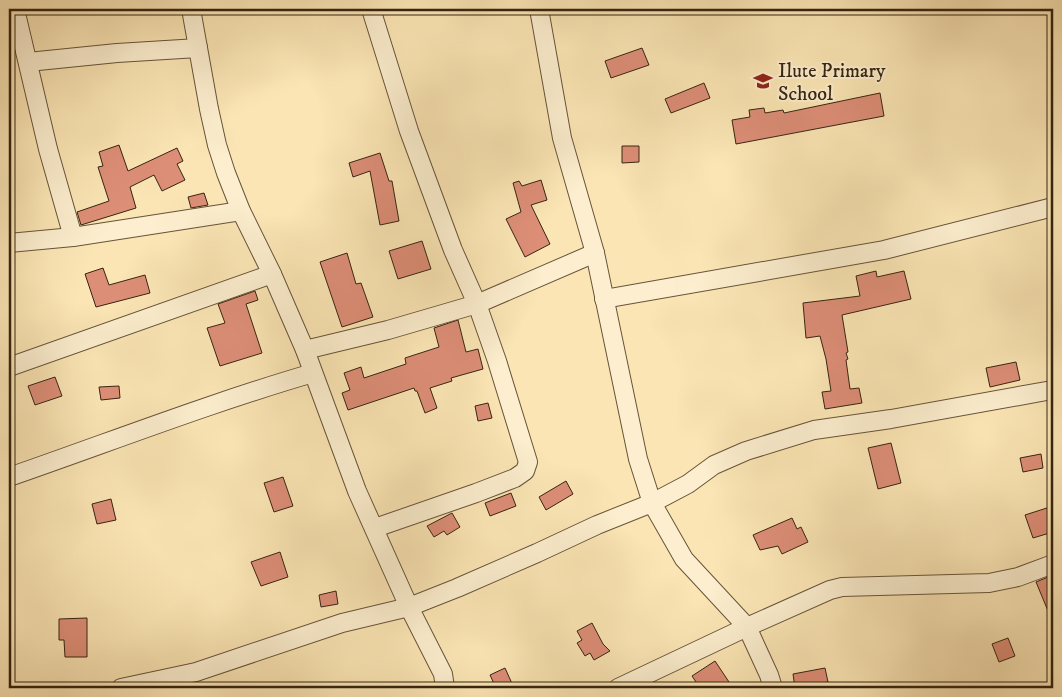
<svg xmlns="http://www.w3.org/2000/svg" width="1062" height="697" font-family="'IM FELL DW Pica',serif">
<style>
.building{fill:#dd8e77;stroke:#362411}
.lines{fill:none;stroke-linecap:round;stroke-linejoin:round}
.minor-casing{stroke:#67543a;stroke-width:20}
.minor{stroke:#fceece;stroke-width:18}
.labels{text-anchor:middle;stroke-width:4;stroke-linejoin:round;paint-order:stroke}
.poi-label{font-size:20px;fill:#362411;stroke:#fceece;text-anchor:start}
</style>
<rect width="100%" height="100%" fill="#fbe5b4"/>
<filter id="stains"><feTurbulence type="fractalNoise" baseFrequency=".004" numOctaves="4"/><feColorMatrix values="0 0 0 0 .2 0 0 0 0 .09 0 0 0 0 .02 0 0 0 .5 -.17"/></filter>
<radialGradient id="worn" r=".72"><stop offset=".6" stop-color="#630" stop-opacity="0"/><stop offset="1" stop-color="#630" stop-opacity=".3"/></radialGradient>
<g class="building">
<polygon points="642,48 649,65 611,78 605,61"/>
<polygon points="704,83 710,98 671,113 665,99"/>
<polygon points="880,93 884,116 736,144 732,120 750,117 749,110 764,108 765,113 783,110 784,113"/>
<polygon points="119,145 128,171 177,148 183,161 177,164 185,180 162,191 154,175 130,187 136,208 81,225 77,212 109,201 98,167 103,166 99,152"/>
<polygon points="622,146 639,146 639,162 622,163"/>
<polygon points="380,153 389,181 392,181 399,221 380,225 370,171 353,177 349,163"/>
<polygon points="541,180 547,200 531,205 550,244 525,257 506,219 521,212 513,183 519,181 522,186"/>
<polygon points="204,193 208,205 191,208 188,197"/>
<polygon points="422,241 431,269 398,279 389,251"/>
<polygon points="347,253 356,284 361,283 373,317 342,327 320,262"/>
<polygon points="103,268 109,285 145,275 150,293 96,307 85,274"/>
<polygon points="876,271 877,277 904,271 911,299 842,315 848,352 846,353 848,359 846,360 850,389 859,388 862,403 825,409 822,392 831,391 826,359 820,336 806,338 803,303 860,296 856,276"/>
<polygon points="255,291 258,300 246,304 262,353 220,366 207,328 225,323 218,304"/>
<polygon points="458,320 466,352 478,349 483,369 451,378 452,381 430,388 437,408 425,413 417,391 415,391 414,388 348,410 342,393 350,390 344,373 361,367 364,378 406,364 405,358 439,347 434,328"/>
<polygon points="1016,362 1020,380 990,387 986,368"/>
<polygon points="55,377 62,396 35,405 28,386"/>
<polygon points="119,386 120,398 101,400 99,387"/>
<polygon points="488,403 492,418 478,421 475,406"/>
<polygon points="891,443 901,483 878,489 868,448"/>
<polygon points="1041,454 1043,468 1023,472 1020,458"/>
<polygon points="283,477 293,506 274,512 264,483"/>
<polygon points="566,481 573,494 546,510 539,497"/>
<polygon points="511,493 516,506 490,516 485,503"/>
<polygon points="111,499 116,520 97,524 92,504"/>
<polygon points="1053,506 1053,532 1033,538 1025,515"/>
<polygon points="452,513 460,527 447,535 444,531 434,537 427,526"/>
<polygon points="792,518 797,529 801,527 808,542 782,554 778,546 760,550 753,535"/>
<polygon points="280,552 288,577 261,586 251,562"/>
<polygon points="1053,575 1053,623 1036,582"/>
<polygon points="336,591 338,604 321,607 319,595"/>
<polygon points="87,618 87,657 65,657 64,640 59,640 59,619"/>
<polygon points="592,623 603,644 610,651 594,660 590,653 585,656 577,643 582,640 577,631"/>
<polygon points="1008,638 1015,656 999,662 992,644"/>
<polygon points="715,661 733,688 700,688 692,676"/>
<polygon points="505,668 514,688 496,688 490,675"/>
<polygon points="825,668 828,682 795,688 793,674"/>
</g>
<g class="lines">
<g class="minor-casing">
<g id="minor">
<polyline points="15,9 48,149 73,237"/>
<polyline points="191,9 209,109 217,145 226,173 241,211 272,274 305,350 357,491 409,607 443,674 445,688"/>
<polyline points="371,9 409,131 453,250 477,304 497,361 528,462 525,471 515,478 476,493 375,528"/>
<polyline points="539,9 562,138 595,253 638,459 652,503 684,559 747,627 769,675 773,688"/>
<polyline points="28,62 117,53 198,48"/>
<polyline points="9,243 73,237 241,211"/>
<polyline points="604,299 884,250 1053,207"/>
<polyline points="305,350 388,330 477,304 595,253"/>
<polyline points="9,367 272,274"/>
<path d="M 9,477 C 110,442 210,403 313,373"/>
<polyline points="121,688 196,672 342,623 409,607 457,588 537,553 597,525 652,503 688,484 714,465 746,451 814,430 891,419 1052,390"/>
<polyline points="618,688 747,627 830,590 842,587 989,583 1018,577 1053,564"/>
</g>
</g>
<use href="#minor" class="minor"/>
</g>
<defs>
<g id="school-bare" transform="scale(1.5)"><path d="M0-5L7-2L0 1L-7-2ZM-4 1L0 2.5L4 1V4Q0 6-4 4Z" fill="#8f2418" stroke="#fceece" stroke-width="2.5" paint-order="stroke"/></g>
</defs>
<g fill-rule="evenodd">
<use href="#school-bare" x="763" y="81"/>
</g>
<g class="labels">
<g class="poi-label">
<text x="778" y="77">Ilute Primary<tspan x="778" dy="23">School</tspan></text>
</g>
</g>
<rect width="1062" height="697" fill="none" stroke="#fbe5b4" stroke-width="30"/>
<rect x="10" y="10" width="1042" height="677" fill="none" stroke="#362411" stroke-width="2.5"/>
<rect x="15" y="15" width="1032" height="667" fill="none" stroke="#362411"/>
<rect width="100%" height="100%" filter="url(#stains)"/>
<rect width="100%" height="100%" fill="url(#worn)"/>
</svg>
